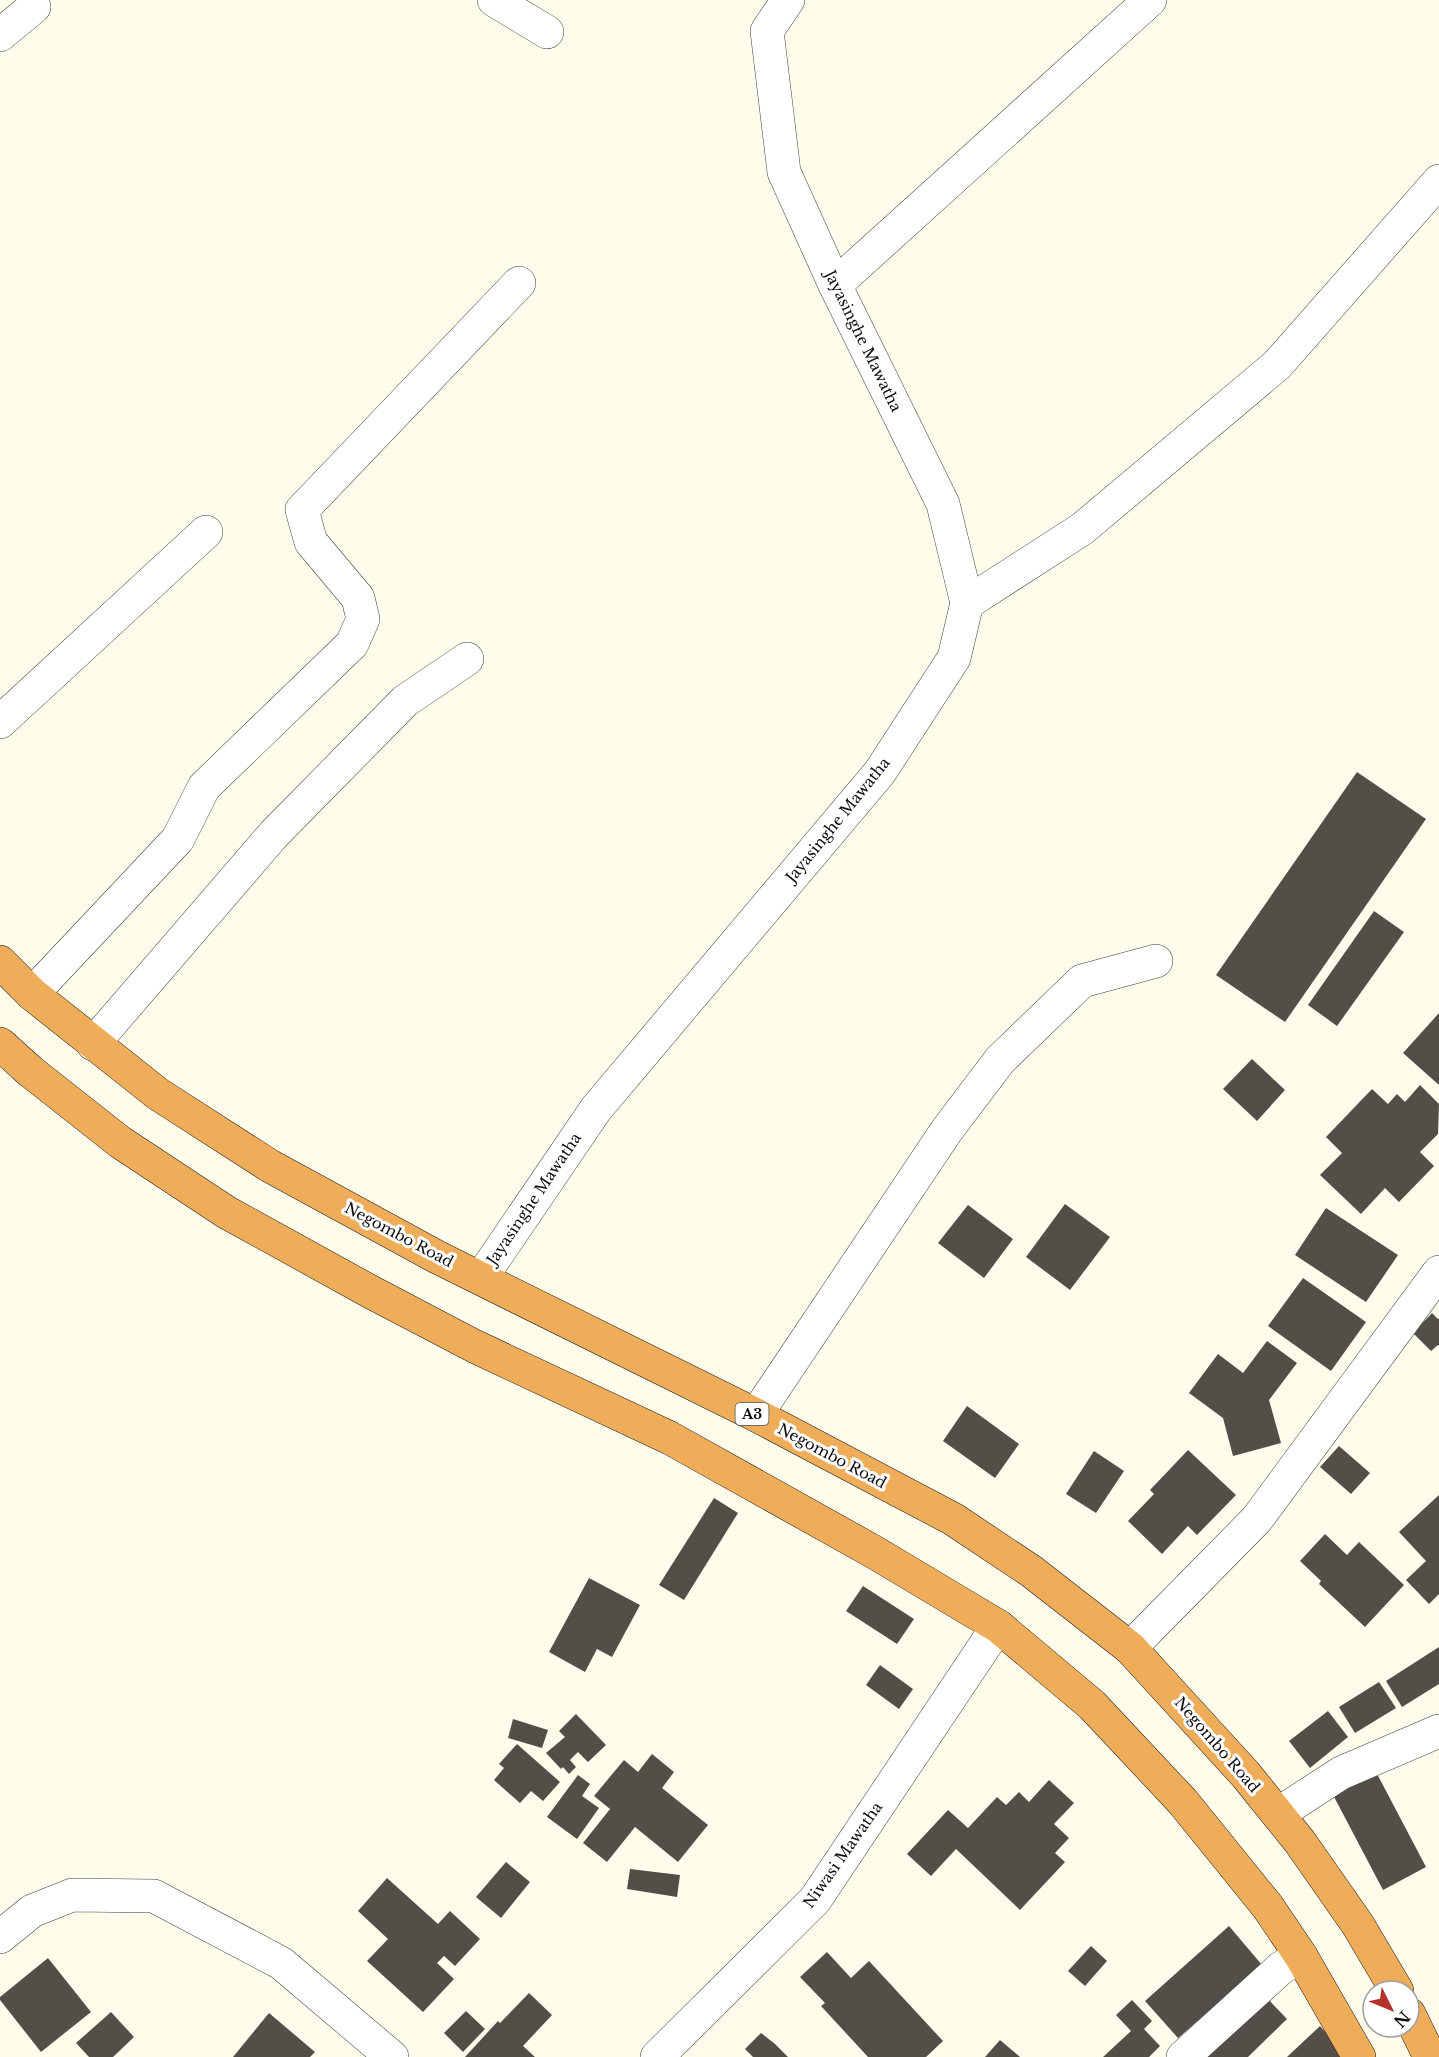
<svg xmlns="http://www.w3.org/2000/svg" width="1439" height="2057" font-family="'Libre Baskerville',serif">
<style>
.building{fill:#544e49}
.lines{fill:none;stroke-linecap:round;stroke-linejoin:round}
.street-casing{stroke:#3f3f3f;stroke-width:34}
.highway-casing{stroke:#1d1d1d;stroke-width:34}
.street{stroke:#fff;stroke-width:33}
.highway{stroke:#efad59;stroke-width:33}
.labels{text-anchor:middle;stroke-width:6;stroke-linejoin:round;paint-order:stroke}
.shield{fill:#fff;stroke:#555;stroke-width:1.5}
.shield-label{font-size:14px;font-weight:bold;fill:#0c0c0c}
.street-label{font-size:15px;fill:#0c0c0c;stroke:#fff}
</style>
<rect width="100%" height="100%" fill="#fefdec"/>
<g class="building">
<polygon points="1357,772 1426,819 1285,1022 1216,975"/>
<polygon points="1374,911 1404,932 1337,1026 1308,1005"/>
<polygon points="1439,1013 1439,1085 1403,1053"/>
<polygon points="1252,1059 1285,1090 1257,1121 1223,1089"/>
<polygon points="1420,1085 1439,1104 1438,1134 1420,1152 1434,1166 1399,1202 1385,1188 1361,1214 1320,1175 1342,1153 1326,1137 1372,1089 1388,1104 1397,1094 1405,1102"/>
<polygon points="1065,1204 1110,1237 1070,1290 1026,1257"/>
<polygon points="968,1205 1013,1239 984,1278 938,1243"/>
<polygon points="1326,1208 1398,1255 1366,1302 1295,1255"/>
<polygon points="1303,1278 1366,1322 1331,1371 1268,1326"/>
<polygon points="1432,1313 1438,1319 1439,1318 1439,1346 1438,1345 1431,1351 1413,1333"/>
<polygon points="1267,1341 1297,1363 1269,1400 1281,1443 1233,1456 1223,1418 1189,1393 1218,1354 1243,1373"/>
<polygon points="967,1406 1019,1444 995,1478 943,1441"/>
<polygon points="1339,1446 1370,1473 1351,1494 1320,1467"/>
<polygon points="1188,1450 1236,1495 1197,1535 1188,1526 1162,1554 1128,1521 1154,1494 1150,1490"/>
<polygon points="1094,1451 1124,1471 1096,1513 1066,1494"/>
<polygon points="1439,1495 1439,1594 1429,1604 1406,1580 1426,1561 1399,1532"/>
<polygon points="714,1498 738,1513 684,1600 659,1585"/>
<polygon points="1325,1534 1347,1555 1359,1542 1404,1585 1365,1627 1319,1584 1321,1581 1300,1561"/>
<polygon points="589,1578 640,1605 612,1657 597,1649 585,1672 549,1652"/>
<polygon points="863,1586 914,1619 897,1644 846,1611"/>
<polygon points="1439,1647 1439,1684 1402,1707 1386,1681"/>
<polygon points="880,1665 913,1689 899,1709 866,1685"/>
<polygon points="1379,1682 1396,1708 1355,1733 1339,1707"/>
<polygon points="1328,1711 1348,1737 1310,1768 1289,1741"/>
<polygon points="576,1714 606,1745 588,1762 578,1752 570,1760 576,1767 569,1774 563,1767 561,1769 546,1753 565,1737 559,1731"/>
<polygon points="513,1719 548,1730 542,1748 508,1738"/>
<polygon points="517,1744 560,1782 543,1801 531,1791 520,1803 494,1780 504,1768 499,1764"/>
<polygon points="652,1754 674,1772 662,1788 708,1825 678,1862 635,1827 607,1862 583,1843 610,1809 594,1796 624,1760 638,1772"/>
<polygon points="1375,1770 1426,1867 1383,1890 1332,1793"/>
<polygon points="578,1775 590,1784 582,1796 599,1808 577,1839 547,1817"/>
<polygon points="1049,1780 1074,1803 1054,1824 1069,1838 1055,1853 1065,1862 1020,1910 956,1849 931,1876 907,1854 948,1810 968,1828 997,1797 1006,1805 1019,1792 1029,1802"/>
<polygon points="506,1862 530,1882 501,1918 476,1897"/>
<polygon points="630,1869 680,1875 677,1897 627,1889"/>
<polygon points="387,1878 438,1924 450,1911 480,1939 455,1966 444,1956 437,1963 454,1979 423,2012 367,1961 388,1939 358,1911"/>
<polygon points="1229,1926 1262,1965 1178,2038 1145,2001"/>
<polygon points="1091,1946 1107,1961 1085,1986 1068,1971"/>
<polygon points="827,1952 851,1978 869,1961 943,2041 926,2057 868,2057 821,2006 825,2003 800,1977"/>
<polygon points="48,1958 91,2012 41,2052 0,2000 0,1997"/>
<polygon points="529,1993 552,2015 523,2046 535,2057 465,2057 498,2021 500,2023"/>
<polygon points="1265,1996 1287,2019 1248,2057 1203,2057"/>
<polygon points="1132,2000 1152,2021 1144,2029 1160,2046 1149,2057 1103,2057 1131,2031 1116,2015"/>
<polygon points="466,2011 485,2029 463,2052 444,2033"/>
<polygon points="111,2012 134,2037 113,2057 89,2057 76,2043"/>
<polygon points="269,2013 315,2052 310,2057 233,2057"/>
<polygon points="1320,2026 1344,2053 1340,2057 1287,2057"/>
<polygon points="761,2033 775,2044 788,2057 753,2057 745,2049"/>
<polygon points="1000,2040 1020,2057 985,2057"/>
</g>
<g class="lines">
<g class="street-casing">
<g id="street">
<polyline points="494,0 547,32"/>
<polyline points="0,35 34,7"/>
<polyline points="835,285 1150,0"/>
<polyline points="967,603 1082,529 1277,365 1439,181"/>
<polyline points="0,722 206,532"/>
<polyline points="32,994 178,839 204,787 352,644 363,619 358,598 311,542 302,510 519,283"/>
<polyline points="93,1044 274,834 405,701 467,659"/>
<polyline points="481,1278 596,1109 880,772 954,658 967,603 943,504 835,285 784,172 767,31 788,0"/>
<polyline points="756,1415 947,1130 1000,1060 1082,981 1156,961"/>
<polyline points="1130,1648 1257,1519 1439,1272"/>
<polyline points="1278,1814 1341,1773 1439,1731"/>
<polyline points="0,1937 32,1911 72,1895 154,1896 281,1963 392,2057"/>
<polyline points="657,2057 815,1900 998,1626"/>
<polyline points="1183,2057 1281,1968 1301,1956"/>
</g>
</g>
<g class="highway-casing">
<g id="highway">
<polyline points="0,962 32,994 158,1094 270,1166 437,1257 756,1415 953,1519 1031,1571 1130,1648 1246,1775 1300,1842 1358,1925 1397,1991"/>
<polyline points="0,1044 30,1071 120,1142 226,1212 371,1292 474,1346 670,1438 874,1552 998,1626 1092,1705 1183,1802 1268,1907 1301,1956 1359,2057"/>
<polyline points="1409,2014 1430,2057"/>
</g>
</g>
<use href="#street" class="street"/>
<use href="#highway" class="highway"/>
</g>
<g class="labels">
<rect class="shield" x="735.5" y="1403" width="33" height="22" rx="4.5"/>
<g class="shield-label">
<text x="752" y="1419">A3</text>
</g>
<g class="street-label">
<text transform="translate(863 341) rotate(64)" y="5">Jayasinghe Mawatha</text>
<text transform="translate(838 820) rotate(-51)" y="5">Jayasinghe Mawatha</text>
<text transform="translate(534 1199) rotate(-56)" y="5">Jayasinghe Mawatha</text>
<text transform="translate(399 1235) rotate(28)" y="5">Negombo Road</text>
<text transform="translate(832 1456) rotate(28)" y="5">Negombo Road</text>
<text transform="translate(1217 1745) rotate(49)" y="5">Negombo Road</text>
<text transform="translate(843 1855) rotate(-55)" y="5">Niwasi Mawatha</text>
</g>
</g>
<g transform="translate(1391 2009) rotate(133)"><circle r="28" fill="#ffffff" stroke="#9e9e9e" stroke-width="1.5"/>
<path d="M0-4.5L10 22L0 15L-10 22Z" fill="#b6312a"/>
<text y="-9" font-size="16" font-weight="bold" text-anchor="middle" fill="#0c0c0c">N</text>
</g>
</svg>
